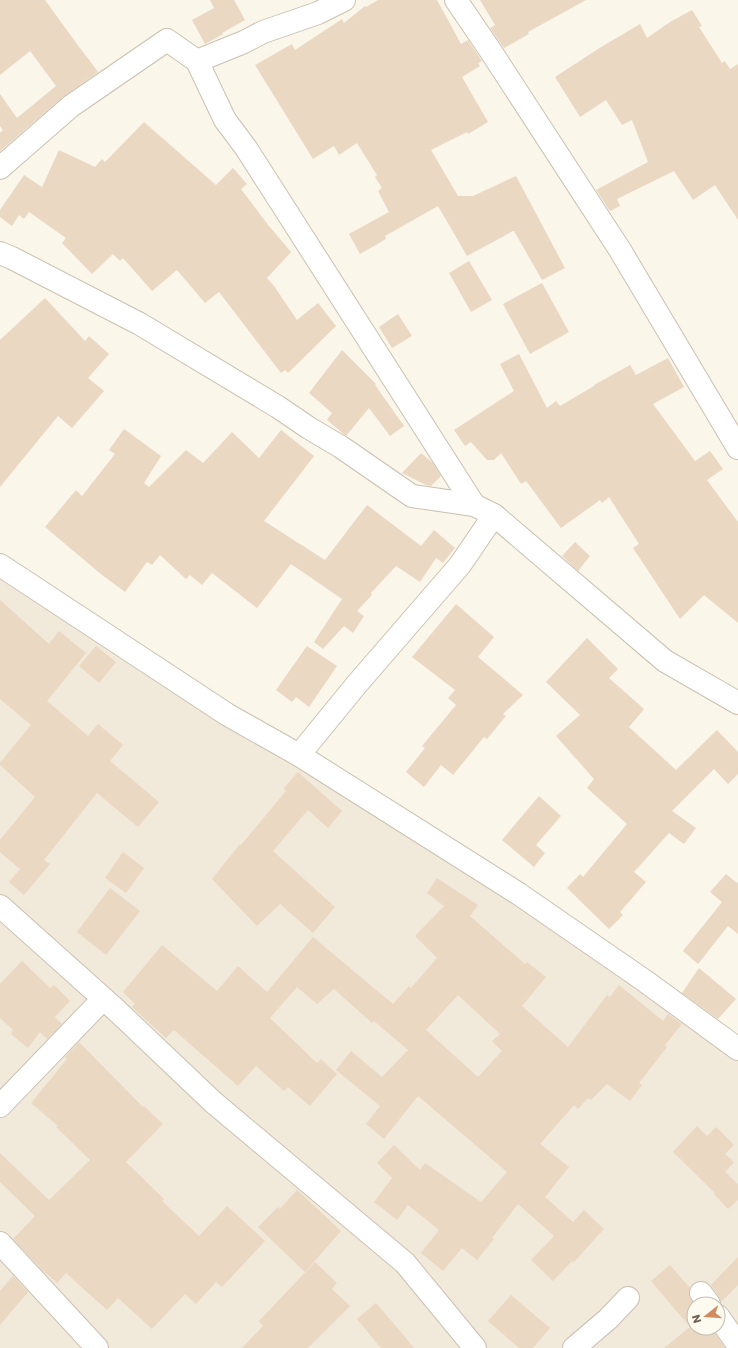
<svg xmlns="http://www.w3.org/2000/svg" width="738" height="1348" font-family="Poppins,sans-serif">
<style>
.residential{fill:#f1e9d9;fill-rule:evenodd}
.building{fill:#ead8c3;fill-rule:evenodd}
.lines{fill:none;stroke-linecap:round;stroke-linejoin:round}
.minor-casing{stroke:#cbc0b1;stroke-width:24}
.minor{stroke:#fff;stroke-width:22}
</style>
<rect width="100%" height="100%" fill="#faf6ea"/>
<path class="residential" d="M 0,579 L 330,780 L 738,1053 L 738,1348 L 0,1348 ZM 694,1304 L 718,1304 L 718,1328 L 694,1328 Z"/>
<g class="building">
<polygon points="0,0 45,0 82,51 90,61 98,72 63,97 0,151 0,133 3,130 0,126 0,94 17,118 56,86 30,51 0,75"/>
<polygon points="210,0 234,0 245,20 222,33 223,34 205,44 192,20 214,8"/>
<polygon points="378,0 437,0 461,44 468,40 482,61 478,63 480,66 462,77 488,122 468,134 467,132 431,150 458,196 473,196 516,176 565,268 542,280 514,231 513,231 467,256 438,206 385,236 386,239 360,254 349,234 389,212 378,191 382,188 375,177 377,175 357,143 339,155 334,146 313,159 255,65 292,44 295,50 342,19 344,23 365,6 366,7"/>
<polygon points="480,0 586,0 528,32 529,34 504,48 490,28 495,25"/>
<polygon points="692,10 702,26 699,27 722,63 725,61 730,69 738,64 738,220 715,185 693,200 674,171 617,199 620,206 610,211 596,190 648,162 632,120 622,125 606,100 580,117 555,77 598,49 640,24 647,38 670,22"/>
<polygon points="144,122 216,185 233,168 247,184 241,189 269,226 291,252 267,278 274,286 297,320 318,303 336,326 288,373 285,370 281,373 219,292 205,303 177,270 152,291 123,258 120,261 113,254 92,274 62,243 66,238 29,212 24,219 19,215 12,226 0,217 0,210 24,175 42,187 59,150 95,167 102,159 105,162"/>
<polygon points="469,261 492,300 471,312 449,273"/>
<polygon points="542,283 569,332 530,354 503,304"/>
<polygon points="45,298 85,341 89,336 109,354 88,378 104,391 72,428 58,416 0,487 0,340"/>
<polygon points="398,314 412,336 392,348 379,327"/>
<polygon points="342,350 376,384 375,385 404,426 390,436 369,408 346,436 327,420 332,413 309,393"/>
<polygon points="519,354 547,408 556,401 560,406 594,386 594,385 630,365 636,375 668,358 684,387 653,404 695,461 710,451 723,469 707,480 738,522 738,623 704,595 680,619 633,548 639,544 609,497 602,503 600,500 561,528 526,481 521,484 501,453 494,460 487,460 471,442 465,446 454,430 514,391 500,364"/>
<polygon points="124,429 161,456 144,483 149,487 186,450 203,463 232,432 259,458 281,430 314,456 264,521 325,560 367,505 421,546 434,530 455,548 443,563 436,558 420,582 396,566 371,593 372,595 357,611 364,616 353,633 344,626 323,649 314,642 342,599 291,564 257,608 212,573 202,585 190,575 186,579 160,555 152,565 147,562 125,592 102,575 45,527 76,490 82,496 115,454 109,450"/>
<polygon points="421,453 433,463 441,476 431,486 426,485 402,473"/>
<polygon points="575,542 590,556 578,571 562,556"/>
<polygon points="0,600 49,644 59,631 86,653 47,701 88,736 98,724 123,745 110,761 159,802 138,827 97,793 44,860 50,864 24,895 9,882 20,869 0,852 0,840 35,797 0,765 0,763 31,725 0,699"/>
<polygon points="456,604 494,637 478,657 523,695 503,714 506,716 487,739 484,737 453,775 441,765 424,787 406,772 425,748 422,746 456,705 448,698 455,690 412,657"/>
<polygon points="587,638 618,669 609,678 644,709 629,727 676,770 717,730 738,752 738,774 728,784 714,769 672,811 696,828 684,844 669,833 634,872 646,882 620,912 623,915 609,929 567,888 580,874 583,877 627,824 587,788 594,779 556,736 580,715 546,682"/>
<polygon points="96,646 116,662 99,683 79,666"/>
<polygon points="307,646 337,666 309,707 296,697 292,702 276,690"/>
<polygon points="298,772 342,811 328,828 308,810 273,851 335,907 313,933 280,904 257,926 212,879 240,844 241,845 286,791 284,788"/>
<polygon points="539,796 561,816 536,845 545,853 534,867 502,840"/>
<polygon points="123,852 144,868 126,893 105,878"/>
<polygon points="726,874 737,883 738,882 738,934 728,926 698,964 683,951 722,902 710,892"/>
<path d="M 437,878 L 478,905 L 470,916 L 525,964 L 527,962 L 546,977 L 522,1006 L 568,1047 L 607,995 L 610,997 L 619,985 L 663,1021 L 668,1014 L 682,1024 L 665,1045 L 667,1047 L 639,1083 L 642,1085 L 630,1101 L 607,1084 L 591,1100 L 588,1098 L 578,1109 L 574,1105 L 540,1144 L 569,1167 L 545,1197 L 573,1222 L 584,1210 L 604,1229 L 574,1262 L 572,1261 L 553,1281 L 531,1260 L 554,1236 L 518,1204 L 492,1238 L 494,1239 L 477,1260 L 462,1248 L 443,1271 L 421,1253 L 439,1230 L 408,1205 L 397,1220 L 374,1202 L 392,1178 L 377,1163 L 394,1145 L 420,1170 L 425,1163 L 481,1202 L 507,1172 L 418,1096 L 384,1139 L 366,1124 L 380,1106 L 336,1070 L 351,1051 L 382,1077 L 408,1050 L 374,1021 L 372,1023 L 334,989 L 317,1004 L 297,987 L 270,1018 L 317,1063 L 321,1059 L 337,1074 L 310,1106 L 288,1087 L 284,1091 L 256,1066 L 238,1086 L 174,1030 L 166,1038 L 132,1007 L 135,1004 L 123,992 L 162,945 L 217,991 L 238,966 L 267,992 L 313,937 L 393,1004 L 409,986 L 411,988 L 437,958 L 415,936 L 444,906 L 427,893 ZM 458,995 L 500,1034 L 492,1041 L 502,1051 L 478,1077 L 426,1030 Z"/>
<polygon points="110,888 140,911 106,955 77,932"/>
<polygon points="22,961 50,988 54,985 70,1001 55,1017 62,1024 47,1039 40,1032 28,1048 11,1034 13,1030 0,1018 0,984"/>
<polygon points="699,968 736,999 718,1019 682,993"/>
<polygon points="79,1042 143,1107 144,1106 163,1124 126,1162 164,1199 162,1201 199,1236 227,1206 265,1241 222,1287 216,1282 196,1304 185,1294 152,1329 118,1298 107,1310 66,1273 57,1283 46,1273 45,1273 13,1239 35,1216 0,1182 0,1153 49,1200 90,1160 56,1127 58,1126 31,1103 67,1059 65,1057"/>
<polygon points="697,1126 707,1136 716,1127 734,1145 725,1154 734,1162 725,1172 738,1184 738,1200 728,1209 714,1194 715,1193 673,1152"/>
<polygon points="297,1190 341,1231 305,1272 258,1227 278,1207 280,1209"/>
<polygon points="738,1257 738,1285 721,1302 719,1297 711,1285"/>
<polygon points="315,1262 337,1283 332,1289 350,1306 308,1348 242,1348 263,1326 259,1321"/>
<polygon points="670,1265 690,1288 689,1295 694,1305 694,1328 711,1328 725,1348 664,1348 690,1327 651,1281"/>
<polygon points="13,1276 28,1292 0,1325 0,1291"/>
<polygon points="511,1295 550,1328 533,1348 519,1348 488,1321"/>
<polygon points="376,1303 400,1331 414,1348 381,1348 357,1319"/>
</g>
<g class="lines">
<g class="minor-casing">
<g id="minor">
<polyline points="456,0 490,50 620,250 738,448"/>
<polyline points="197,61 225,120 246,148 474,505"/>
<polyline points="0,168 71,106 167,40 197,61 244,42 263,32 318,13 344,0"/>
<polyline points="0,253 12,258 140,324 278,407 309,428 341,447 412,496 474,505 494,515 665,661 738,703"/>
<polyline points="0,565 228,715 299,755 519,894 645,981 738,1049"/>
<polyline points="299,755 357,684 460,565 494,515"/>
<polyline points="0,906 114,1008 213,1102 405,1263 475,1348"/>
<polyline points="0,1106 103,999"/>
<polyline points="0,1243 97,1348"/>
<polyline points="701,1293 709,1304"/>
<polyline points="718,1316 738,1345"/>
<polyline points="574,1348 608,1319 628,1298"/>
</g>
</g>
<use href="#minor" class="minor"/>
</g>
<g transform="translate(706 1316) rotate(253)"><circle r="19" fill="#fdfaf0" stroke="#c5bdb0"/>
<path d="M0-3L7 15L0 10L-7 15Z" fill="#d4895f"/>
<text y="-6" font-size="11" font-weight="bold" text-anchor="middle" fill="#726150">N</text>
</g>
</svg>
